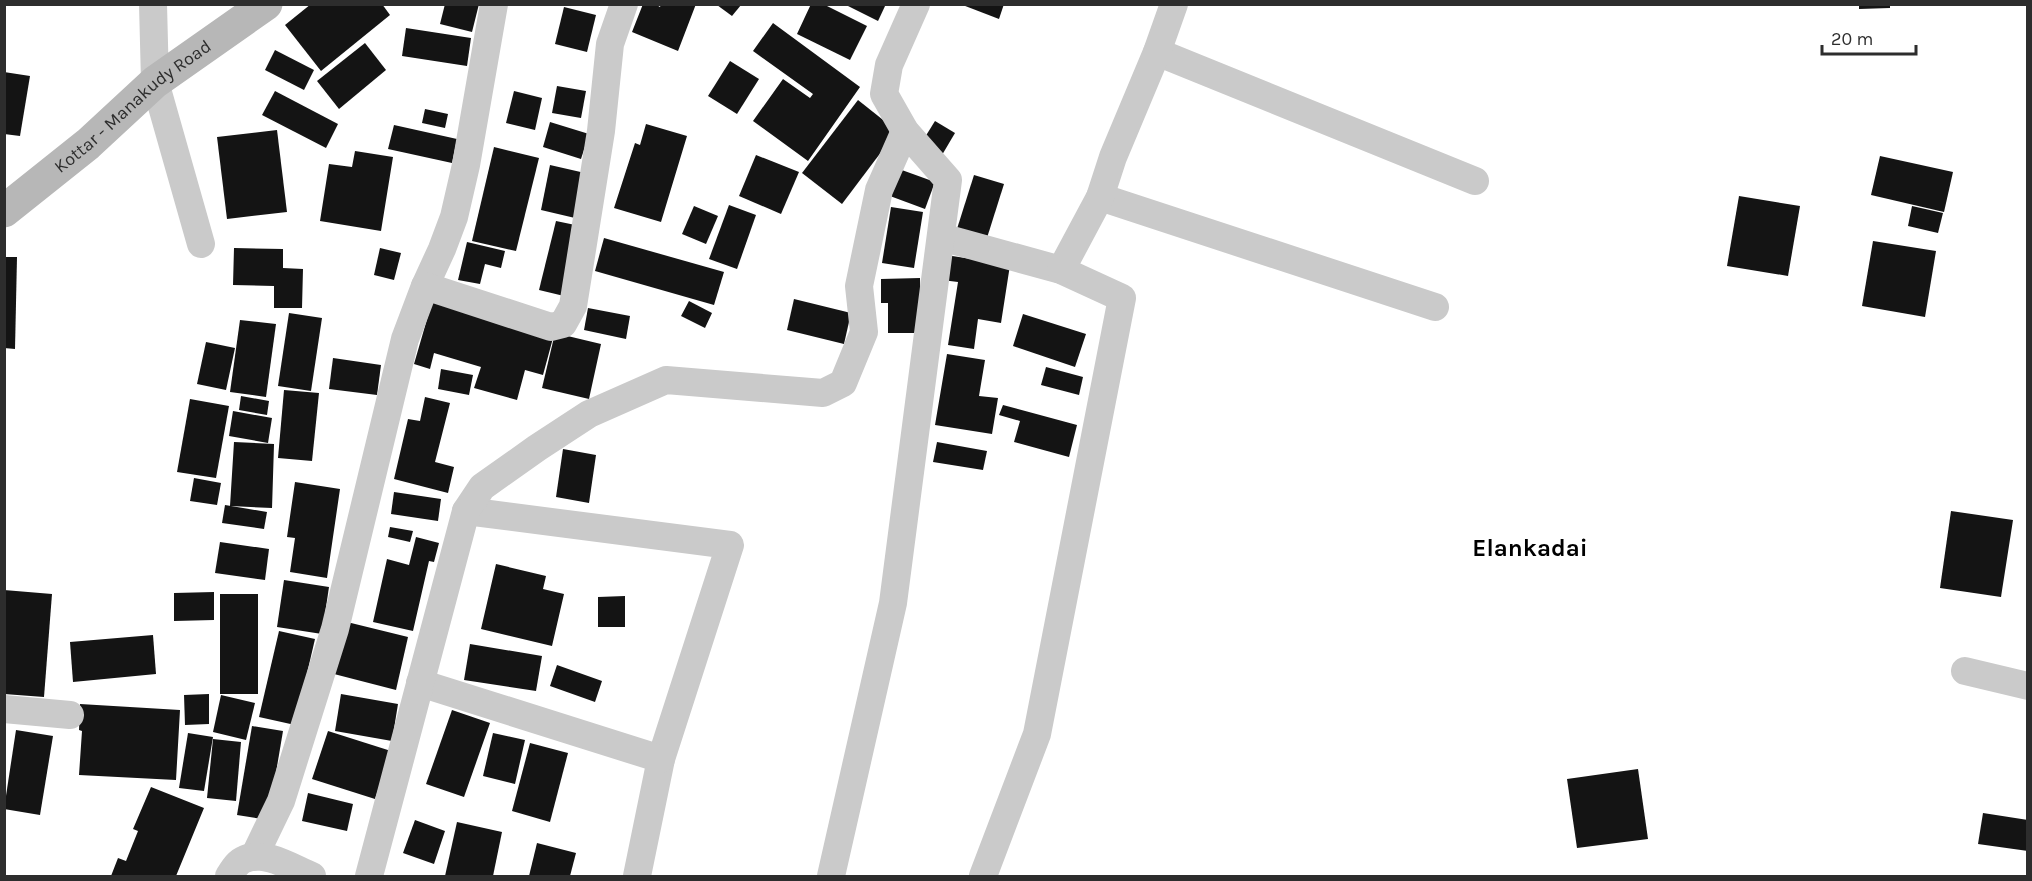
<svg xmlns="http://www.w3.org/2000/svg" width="2032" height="881" font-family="Karla,sans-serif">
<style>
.building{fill:#141414}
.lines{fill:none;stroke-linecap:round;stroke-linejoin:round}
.minor{stroke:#cacaca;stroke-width:28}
.secondary{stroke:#b7b7b7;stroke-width:33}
.labels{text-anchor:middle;stroke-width:6;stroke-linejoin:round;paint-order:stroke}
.street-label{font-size:18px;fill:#2d2d2d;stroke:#fff}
.district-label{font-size:24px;font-weight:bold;fill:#000;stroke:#fff}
</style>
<rect width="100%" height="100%" fill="#fff"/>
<g class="building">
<polygon points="311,4 382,4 390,15 321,71 285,25"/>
<polygon points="445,4 479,4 472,32 440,24"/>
<polygon points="643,4 655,4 660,7 661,4 696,4 678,51 632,32"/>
<polygon points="811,4 823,4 867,26 850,60 797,34"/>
<polygon points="844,4 886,4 878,21"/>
<polygon points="960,4 1004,4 999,19"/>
<polygon points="1859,4 1890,4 1890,8 1859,9"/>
<polygon points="717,5 741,5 732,16"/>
<polygon points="564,7 596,15 587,52 555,44"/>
<polygon points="773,23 860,87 808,161 753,121 783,79 810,98 813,94 753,51"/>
<polygon points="406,28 471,38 467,66 402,56"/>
<polygon points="365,43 386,70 339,109 317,81"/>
<polygon points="275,50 314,70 304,90 265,70"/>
<polygon points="730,61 759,79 737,114 708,96"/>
<polygon points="4,72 30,76 20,136 4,134"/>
<polygon points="557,86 586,91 581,118 552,113"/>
<polygon points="275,91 338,124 326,148 262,115"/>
<polygon points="514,91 542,98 535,130 506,123"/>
<polygon points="858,100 897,131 842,204 802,173"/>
<polygon points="425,109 448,114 445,128 422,123"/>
<polygon points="935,121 955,133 942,155 922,142"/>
<polygon points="550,122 589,134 581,159 543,147"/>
<polygon points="646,124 687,136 661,222 614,208 635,143 640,145"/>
<polygon points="394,125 457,139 452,163 388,149"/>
<polygon points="277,130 287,212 227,219 217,137"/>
<polygon points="494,147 539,158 516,251 472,241"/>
<polygon points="355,151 393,157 381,231 320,221 329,164 352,167"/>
<polygon points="756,155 799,172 781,214 739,196"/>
<polygon points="1880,156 1953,172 1944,212 1871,195"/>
<polygon points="550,165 585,173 575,218 541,210"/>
<polygon points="899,169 935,182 925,209 890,196"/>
<polygon points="974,175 1004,184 986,241 956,232"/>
<polygon points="1739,196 1800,206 1788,276 1727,266"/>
<polygon points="729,205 756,215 737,269 709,259"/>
<polygon points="694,206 718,216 706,244 682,234"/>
<polygon points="1912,206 1943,213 1938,233 1908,226"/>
<polygon points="891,207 923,212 914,268 882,263"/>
<polygon points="556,221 580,226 564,296 539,290"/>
<polygon points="604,238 724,272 714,305 595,271"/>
<polygon points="1873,241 1936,251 1925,317 1862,306"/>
<polygon points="467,242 505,251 501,268 485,264 480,284 458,280"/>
<polygon points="234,248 283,249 283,268 303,269 302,308 274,308 274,286 233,285"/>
<polygon points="380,248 401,253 394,280 374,275"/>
<polygon points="946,255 1010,265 1001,323 978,319 974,349 948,345 958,282 942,280"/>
<polygon points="4,257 17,257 15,349 4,348"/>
<polygon points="920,278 921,333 888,333 888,303 881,303 881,279"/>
<polygon points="794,299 851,313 844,344 787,330"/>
<polygon points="689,301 712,313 705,328 681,316"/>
<polygon points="432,302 553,338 543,375 525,370 517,400 474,388 481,367 434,353 430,369 414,364"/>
<polygon points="588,308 630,316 626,339 584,330"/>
<polygon points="289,313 322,318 311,391 278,386"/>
<polygon points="1023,314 1086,334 1075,367 1013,346"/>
<polygon points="240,320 276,324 266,397 230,392"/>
<polygon points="555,333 601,344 589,399 542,388"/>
<polygon points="206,342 235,348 226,390 197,384"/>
<polygon points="947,354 985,360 979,396 998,398 992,434 935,425"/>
<polygon points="333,358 381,365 377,395 329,389"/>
<polygon points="1046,367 1083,377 1079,395 1041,385"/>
<polygon points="441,369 473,375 469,395 438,389"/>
<polygon points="284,390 319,393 312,461 278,458"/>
<polygon points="241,396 269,401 267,415 239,410"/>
<polygon points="425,397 450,403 435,462 454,467 448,493 394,479 408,419 420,421"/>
<polygon points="190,399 229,406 216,478 177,472"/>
<polygon points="1003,405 1077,425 1069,457 1014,442 1020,421 999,415"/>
<polygon points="233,411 272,418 268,443 229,436"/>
<polygon points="234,442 274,444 272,508 230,506"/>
<polygon points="937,442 987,451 983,470 933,462"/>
<polygon points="563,449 596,455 589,503 556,497"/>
<polygon points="194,478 221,483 217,505 190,501"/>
<polygon points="295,482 340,489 327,578 290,572 295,538 287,537"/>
<polygon points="394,492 441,499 438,521 391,514"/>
<polygon points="225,505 267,512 264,529 222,523"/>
<polygon points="1951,511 2013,520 2001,597 1940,588"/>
<polygon points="390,527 413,531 410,542 388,537"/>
<polygon points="416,537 439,543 434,562 429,561 413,631 373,622 387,559 409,565"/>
<polygon points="220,542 269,549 265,580 215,573"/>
<polygon points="496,564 546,576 543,589 564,594 552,646 481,629"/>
<polygon points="284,580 329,587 322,634 277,627"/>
<polygon points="4,590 52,594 44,697 4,694"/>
<polygon points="214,592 214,620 174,621 174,593"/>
<rect x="220" y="594" width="38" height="100"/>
<polygon points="625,596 625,627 598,627 598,597"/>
<polygon points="347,622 408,637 396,690 334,674"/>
<polygon points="279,631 315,639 295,725 259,717"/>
<polygon points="153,635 156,674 73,682 70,642"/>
<polygon points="470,644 542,656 536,691 464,680"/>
<polygon points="557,665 602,681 595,702 550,686"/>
<polygon points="209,694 209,724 185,725 184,695"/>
<polygon points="341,694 398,704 392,741 335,731"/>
<polygon points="221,695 255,703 246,740 213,732"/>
<polygon points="80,704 180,710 176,780 79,775 82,731 79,730"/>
<polygon points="452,710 490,723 464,797 426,784"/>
<polygon points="252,726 283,731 268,820 237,815"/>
<polygon points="16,730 53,736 40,815 4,809"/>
<polygon points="328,731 391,751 375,799 312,779"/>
<polygon points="188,733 213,737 204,791 179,788"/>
<polygon points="493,733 525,740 515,784 483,776"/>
<polygon points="213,739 241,742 236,801 207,798"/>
<polygon points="530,743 568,753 550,822 512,811"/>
<polygon points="1638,769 1648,839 1577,848 1567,779"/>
<polygon points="151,787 204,808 176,876 111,876 118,858 126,861 138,831 133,829"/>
<polygon points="308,793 353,804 347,831 302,821"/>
<polygon points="1983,813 2028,820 2028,851 1978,844"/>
<polygon points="415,820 445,831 434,864 403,853"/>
<polygon points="457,822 502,832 493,876 445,876"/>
<polygon points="537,843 576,853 570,876 529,876"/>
</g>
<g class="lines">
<g class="minor">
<polyline points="153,4 155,82 201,244"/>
<polyline points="1157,52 1475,181"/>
<polyline points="1100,197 1435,307"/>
<polyline points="941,237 1061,270 1122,298 1037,734 983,876"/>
<polyline points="1061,270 1100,197 1113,157 1157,52 1174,4"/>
<polyline points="425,286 442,249 454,217 466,165 494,4"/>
<polyline points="466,511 730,545 661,759 637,876"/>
<polyline points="1965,671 2028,686"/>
<polyline points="420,683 661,759"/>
<polyline points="4,709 70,715"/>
<polyline points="254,857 281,801 335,629 405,339 425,286 551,327 563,324 573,306 601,131 610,44 624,4"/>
<path d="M 229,876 C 233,870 237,862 245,859 C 265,850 294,869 312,876"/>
<polyline points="369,876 466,511 482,487 537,448 589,414 666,380 823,393 843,383 864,332 859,286 879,190 905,131"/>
<polyline points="831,876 893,603 948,180 905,131 884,94 889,65 916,4"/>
</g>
<path class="secondary" id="s1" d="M 4,211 L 88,144 L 155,82 L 266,4"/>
</g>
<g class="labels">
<g class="street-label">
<text dy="6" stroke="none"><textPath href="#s1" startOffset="166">Kottar - Manakudy Road</textPath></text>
</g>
<g class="district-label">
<text x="1530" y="556">Elankadai</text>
</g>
</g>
<rect width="2032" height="881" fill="none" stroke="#2d2d2d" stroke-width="12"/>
<path d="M1822 45v9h94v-9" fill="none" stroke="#2d2d2d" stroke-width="3"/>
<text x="1831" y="45" font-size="18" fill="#2d2d2d" stroke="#ffffff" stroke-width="4.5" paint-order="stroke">20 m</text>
</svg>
